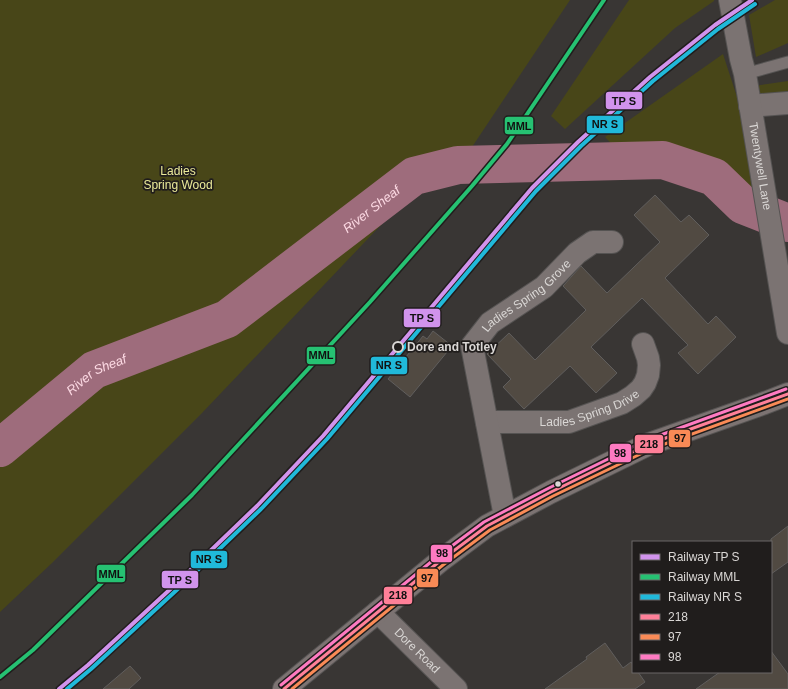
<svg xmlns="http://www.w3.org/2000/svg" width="788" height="689" font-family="Helvetica,sans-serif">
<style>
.green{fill:#484618}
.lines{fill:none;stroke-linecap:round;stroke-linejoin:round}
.river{stroke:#9e6c7c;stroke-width:38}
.building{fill:#514a42;stroke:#605e5d}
.service-casing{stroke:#555352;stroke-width:13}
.minor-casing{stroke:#555352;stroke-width:24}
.tertiary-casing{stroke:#555352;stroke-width:24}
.primary-casing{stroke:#555352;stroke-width:24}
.service{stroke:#7b7372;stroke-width:11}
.minor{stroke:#7b7372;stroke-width:22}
.tertiary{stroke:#7b7372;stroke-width:22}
.primary{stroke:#7c7372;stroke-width:22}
.bus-1-casing{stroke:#201d1c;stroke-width:6}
.bus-2-casing{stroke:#201d1c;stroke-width:6}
.bus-3-casing{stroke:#201d1c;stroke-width:6}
.bus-1{stroke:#ff8098;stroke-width:3}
.bus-2{stroke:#f98a56;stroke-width:3}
.bus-3{stroke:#fe7ac1;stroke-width:3}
.rail-1-casing{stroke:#201d1c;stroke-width:7}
.rail-2-casing{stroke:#201d1c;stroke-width:7}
.rail-3-casing{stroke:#201d1c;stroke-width:7}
.rail-1{stroke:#d193ec;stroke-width:4}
.rail-2{stroke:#26c172;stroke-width:4}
.rail-3{stroke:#20b9da;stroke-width:4}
.stop-dot{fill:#201d1c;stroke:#dad7d5;stroke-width:2}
.bus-dot{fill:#dad7d5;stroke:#201d1c;stroke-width:1.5}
.labels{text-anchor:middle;stroke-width:3.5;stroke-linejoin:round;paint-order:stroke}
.street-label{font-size:12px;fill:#dad7d5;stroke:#201d1c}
.park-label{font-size:12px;fill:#ebea99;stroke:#201d1c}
.stop-label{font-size:12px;font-weight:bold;fill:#dad7d5;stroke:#201d1c;text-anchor:start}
.water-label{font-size:13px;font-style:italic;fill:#fcd9e3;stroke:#201d1c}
.line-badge{stroke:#201d1c;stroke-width:1.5}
.pale-badge-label{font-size:11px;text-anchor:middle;font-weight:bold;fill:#111}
</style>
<rect width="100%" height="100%" fill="#393634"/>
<g class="green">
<polygon points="0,0 570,0 470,150 401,204 202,413 52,563 0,612"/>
<polygon points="629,0 714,0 714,1 675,28 565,129 551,116"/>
<polygon points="775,0 788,0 788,43 756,57 749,15"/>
<polygon points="723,54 737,97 758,201 743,205 714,177 663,160 628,161 605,137"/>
<polygon points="788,81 788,105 750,106 747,87"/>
</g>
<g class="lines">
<path class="river" id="s1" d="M 0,448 L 94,370 L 227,319 L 414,176 L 458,165 L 663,160 L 714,177 L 743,205 L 788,223"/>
</g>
<g class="building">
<polygon points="655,195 681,222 689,215 709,235 665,278 708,324 716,316 736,337 698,374 678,353 688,345 642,298 591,347 617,373 596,393 570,366 524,409 503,387 511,379 487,354 509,333 535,360 586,310 563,286 581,266 607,293 660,242 634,215"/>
<polygon points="433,331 452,346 410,397 388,379 423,336 427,339"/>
<polygon points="788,526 788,562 771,574 771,539"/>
<polygon points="605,643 623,668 631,662 633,665 633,672 638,672 645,682 635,689 545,689 587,659 586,657"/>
<polygon points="771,651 788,674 788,689 696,689 720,672 771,672"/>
<polygon points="130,666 141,678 129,689 103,689"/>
</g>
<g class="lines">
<g class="service-casing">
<polyline id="service" points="745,74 788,62"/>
</g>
<g class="minor-casing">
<g id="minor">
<polyline points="750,106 788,103"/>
<path id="s2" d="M 487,422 L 569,422 L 622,403 L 633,396 L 641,389 L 645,383 L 648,375 L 649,365 L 648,358 L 643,344"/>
<path id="s3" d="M 505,516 L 472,346 L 490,323 L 544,287 L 577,253 L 593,242 L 612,242"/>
</g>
</g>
<g class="tertiary-casing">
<g id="tertiary">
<path id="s4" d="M 730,0 L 741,59 L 745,74 L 788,333"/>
<path id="s5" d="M 378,612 L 456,689"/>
</g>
</g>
<g class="primary-casing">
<polyline id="primary" points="284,689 440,561 487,526 551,492 649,444 762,404 788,394"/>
</g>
<use href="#service" class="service"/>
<use href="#minor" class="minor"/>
<use href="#tertiary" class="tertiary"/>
<use href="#primary" class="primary"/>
<g class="bus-1-casing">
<polyline id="bus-1" points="284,689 440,561 487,526 551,492 649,444 788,394"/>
</g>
<g class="bus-2-casing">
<polyline id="bus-2" points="292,689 443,565 490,530 553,496 651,449 788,399"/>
</g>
<g class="bus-3-casing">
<polyline id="bus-3" points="281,685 437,557 484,522 549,488 647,440 786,389"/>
</g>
<use href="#bus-1" class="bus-1"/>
<use href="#bus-2" class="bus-2"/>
<use href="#bus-3" class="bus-3"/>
<g class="rail-1-casing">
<polyline id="rail-1" points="59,689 88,665 178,582 257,506 323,436 532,188 578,142 650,77 715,25 752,0"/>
</g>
<g class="rail-2-casing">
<polyline id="rail-2" points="0,677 33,650 192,495 370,302 472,186 507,144 604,0"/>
</g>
<g class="rail-3-casing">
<polyline id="rail-3" points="67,689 91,669 181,586 261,509 327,439 536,191 581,146 653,81 718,29 755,4"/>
</g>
<use href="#rail-1" class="rail-1"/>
<use href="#rail-2" class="rail-2"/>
<use href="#rail-3" class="rail-3"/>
</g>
<circle class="stop-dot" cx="398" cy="347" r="5"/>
<circle class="bus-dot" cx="558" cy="484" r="3.5"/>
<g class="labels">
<g class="street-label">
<text dy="4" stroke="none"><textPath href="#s4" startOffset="169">Twentywell Lane</textPath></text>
<text dy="4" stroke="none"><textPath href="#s3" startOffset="248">Ladies Spring Grove</textPath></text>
<text dy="4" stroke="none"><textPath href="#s2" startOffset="105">Ladies Spring Drive</textPath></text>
<text dy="4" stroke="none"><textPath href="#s5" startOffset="55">Dore Road</textPath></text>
</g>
<g class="park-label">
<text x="178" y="175">Ladies<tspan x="178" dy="14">Spring Wood</tspan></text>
</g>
<g class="stop-label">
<text x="407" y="351">Dore and Totley</text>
</g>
<g class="water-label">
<text dy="5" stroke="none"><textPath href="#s1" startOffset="446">River Sheaf</textPath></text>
<text dy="5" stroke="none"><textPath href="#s1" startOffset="122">River Sheaf</textPath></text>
</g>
</g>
<g class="line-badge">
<rect x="605" y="91" width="38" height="19" rx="4" fill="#d193ec"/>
<rect x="586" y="115" width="38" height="19" rx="4" fill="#20b9da"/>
<rect x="504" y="116" width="30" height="19" rx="4" fill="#26c172"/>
<rect x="403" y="308" width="38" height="20" rx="4" fill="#d193ec"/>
<rect x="306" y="346" width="30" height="19" rx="4" fill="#26c172"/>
<rect x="370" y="356" width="38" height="19" rx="4" fill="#20b9da"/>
<rect x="668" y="429" width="23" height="19" rx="4" fill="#f98a56"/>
<rect x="634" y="434" width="30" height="20" rx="4" fill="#ff8098"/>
<rect x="609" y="443" width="23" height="20" rx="4" fill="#fe7ac1"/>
<rect x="430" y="544" width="23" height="19" rx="4" fill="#fe7ac1"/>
<rect x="190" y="550" width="38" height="19" rx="4" fill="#20b9da"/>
<rect x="96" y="564" width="30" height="19" rx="4" fill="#26c172"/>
<rect x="416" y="568" width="23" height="20" rx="4" fill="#f98a56"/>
<rect x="161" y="570" width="38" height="19" rx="4" fill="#d193ec"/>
<rect x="383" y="586" width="30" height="19" rx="4" fill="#ff8098"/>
</g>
<g class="pale-badge-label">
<text x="624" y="105">TP S</text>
<text x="605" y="128">NR S</text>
<text x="519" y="130">MML</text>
<text x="422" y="322">TP S</text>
<text x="321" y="359">MML</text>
<text x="389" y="369">NR S</text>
<text x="680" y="442">97</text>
<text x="649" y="448">218</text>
<text x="620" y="457">98</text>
<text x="442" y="557">98</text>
<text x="209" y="563">NR S</text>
<text x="111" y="578">MML</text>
<text x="427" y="582">97</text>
<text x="180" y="584">TP S</text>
<text x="398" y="599">218</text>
</g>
<rect x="632" y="541" width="140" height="132" fill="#201d1c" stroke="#6a6766"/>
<rect x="640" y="554" width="20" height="6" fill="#d193ec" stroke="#6a6766"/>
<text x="668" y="561" font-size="12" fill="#dad7d5">Railway TP S</text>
<rect x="640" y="574" width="20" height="6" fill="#26c172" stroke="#6a6766"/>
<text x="668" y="581" font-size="12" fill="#dad7d5">Railway MML</text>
<rect x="640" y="594" width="20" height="6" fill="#20b9da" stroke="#6a6766"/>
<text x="668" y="601" font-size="12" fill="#dad7d5">Railway NR S</text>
<rect x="640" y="614" width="20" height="6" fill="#ff8098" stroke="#6a6766"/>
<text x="668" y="621" font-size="12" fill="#dad7d5">218</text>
<rect x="640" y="634" width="20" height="6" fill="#f98a56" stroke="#6a6766"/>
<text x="668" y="641" font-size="12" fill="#dad7d5">97</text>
<rect x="640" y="654" width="20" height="6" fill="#fe7ac1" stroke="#6a6766"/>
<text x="668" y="661" font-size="12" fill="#dad7d5">98</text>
</svg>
